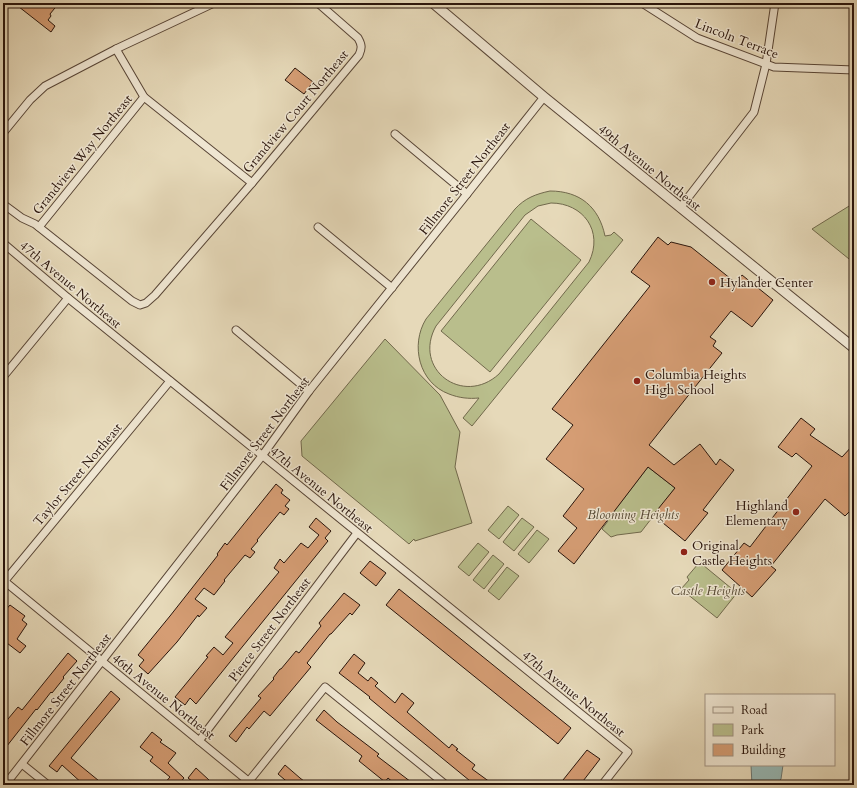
<svg xmlns="http://www.w3.org/2000/svg" width="857" height="788" font-family="Cardo,serif">
<style>
.green{fill:#b9be8c;stroke:#71694c;fill-rule:evenodd}
.water{fill:#97b9b6;stroke:#6b7772}
.building{fill:#d59d74;stroke:#29140b}
.lines{fill:none;stroke-linecap:round;stroke-linejoin:round}
.minor-casing{stroke:#584536;stroke-width:9}
.tertiary-casing{stroke:#584536;stroke-width:11}
.minor{stroke:#efe6d2;stroke-width:7}
.tertiary{stroke:#efe6d2;stroke-width:9}
.poi-dot{fill:#8f2418;stroke:#efe6d2;stroke-width:1.5}
.labels{text-anchor:middle;stroke-width:3;stroke-linejoin:round;paint-order:stroke}
.street-label{font-size:13px;fill:#29140b;stroke:#efe6d2}
.poi-label{font-size:13px;fill:#29140b;stroke:#efe6d2;text-anchor:start}
.park-label{font-size:13px;font-style:italic;fill:#544732;stroke:#efe6d2}
</style>
<rect width="100%" height="100%" fill="#e6d9b9"/>
<filter id="stains"><feTurbulence type="fractalNoise" baseFrequency=".005" numOctaves="4"/><feColorMatrix values="0 0 0 0 .2 0 0 0 0 .09 0 0 0 0 .02 0 0 0 .5 -.17"/></filter>
<radialGradient id="worn" r=".72"><stop offset=".6" stop-color="#630" stop-opacity="0"/><stop offset="1" stop-color="#630" stop-opacity=".3"/></radialGradient>
<g class="green">
<path d="M 550,191 C 580,191 599,207 605,236 L 611,235 L 614,232 L 623,240 L 472,426 L 463,418 L 479,398 C 469,399 459,398 449,394 C 419,383 410,345 426,319 L 515,209 C 525,198 536,194 550,191 ZM 551,203 C 583,203 604,231 589,262 L 499,374 C 463,407 412,369 436,326 L 525,215 L 538,206 Z"/>
<polygon points="854,203 854,263 812,229"/>
<polygon points="531,219 581,260 490,372 441,331"/>
<polygon points="385,339 440,395 460,432 455,467 472,523 415,541 414,539 409,544 302,456 301,441"/>
<polygon points="648,467 675,488 641,532 617,535 611,537 602,529 608,521 607,520"/>
<polygon points="508,506 519,515 499,539 488,530"/>
<polygon points="522,518 534,527 514,551 503,542"/>
<polygon points="537,530 549,539 529,563 518,554"/>
<polygon points="478,543 489,552 469,576 458,567"/>
<polygon points="493,555 504,564 484,589 473,580"/>
<polygon points="698,564 699,566 703,565 737,593 717,618 681,589 689,580 687,577"/>
<polygon points="507,567 519,576 499,600 488,591"/>
</g>
<polygon class="water" points="751,765 783,765 781,779 776,785 752,785"/>
<g class="building">
<polygon points="14,3 59,3 50,14 51,16 48,20 55,26 51,32"/>
<polygon points="295,68 313,82 304,94 285,80"/>
<polygon points="658,237 668,245 671,242 691,247 736,283 742,275 773,300 752,327 731,311 710,337 716,341 713,346 722,353 649,445 674,465 700,444 716,465 720,459 734,470 703,510 708,513 685,541 663,523 664,522 654,514 675,488 648,467 574,564 558,551 577,528 563,516 584,489 546,459 573,425 552,409 650,286 631,272"/>
<polygon points="801,418 815,429 810,435 842,457 854,444 854,507 845,516 825,499 771,566 776,570 752,597 722,570 744,543 750,547 812,466 796,453 792,457 778,447"/>
<polygon points="276,484 283,490 281,493 290,500 285,506 289,509 284,515 280,512 257,540 258,541 251,549 255,552 250,558 245,555 224,580 225,581 214,595 204,588 195,599 207,608 199,617 198,615 177,642 148,674 139,666 144,660 138,655 170,616 218,555 217,554 225,543 227,545"/>
<polygon points="316,518 331,531 325,538 328,541 196,704 190,698 185,705 175,697 208,657 206,656 214,647 223,655 233,643 225,637 279,572 274,568 280,559 284,563 301,543 308,548 319,535 309,527"/>
<polygon points="370,561 386,573 376,586 360,573"/>
<polygon points="399,589 571,728 558,744 386,605"/>
<polygon points="344,593 360,605 352,615 350,613 331,634 330,634 307,663 311,667 270,716 264,711 249,729 247,727 236,742 229,736 261,698 258,696 274,679 273,678 280,669 281,669 296,651 299,653 321,626 319,623"/>
<polygon points="10,605 25,616 22,620 27,624 17,639 26,646 20,653 3,640 3,613"/>
<polygon points="68,653 77,661 63,677 64,678 52,693 51,692 37,710 36,709 3,751 3,725 18,707 22,710"/>
<polygon points="354,654 365,663 358,673 368,681 371,677 378,683 375,686 395,703 402,693 414,703 407,712 449,748 452,744 458,749 456,750 475,765 472,769 494,785 475,785 387,713 369,698 370,697 339,673"/>
<polygon points="111,691 120,699 71,758 104,785 84,785 62,765 57,772 49,766"/>
<polygon points="324,710 337,722 379,754 377,756 415,785 396,785 388,778 385,782 359,761 362,756 316,720"/>
<polygon points="152,732 162,740 160,742 176,753 168,763 184,778 178,785 163,785 170,777 150,761 153,757 140,747"/>
<polygon points="587,750 600,759 580,785 559,785"/>
<polygon points="285,765 300,778 309,785 291,785 278,774"/>
<polygon points="196,768 209,780 205,785 197,785 188,778"/>
</g>
<g class="lines">
<g class="minor-casing">
<g id="minor">
<polyline points="642,3 697,38 774,67 854,70"/>
<polyline points="116,49 144,97 252,183"/>
<polyline points="3,133 30,100 45,86 116,49 214,3"/>
<polyline points="395,134 467,194"/>
<path d="M 3,204 L 22,218 L 35,224 L 132,301 L 140,305 L 146,303 L 155,295 L 252,183 L 359,55 C 362,48 362,45 358,38 L 318,3"/>
<polyline points="680,208 754,112 766,64 775,3"/>
<polyline points="39,227 144,97"/>
<polyline points="318,227 392,288"/>
<polyline points="3,243 68,298 628,752 602,785"/>
<polyline points="236,330 309,391"/>
<polyline points="3,377 68,298"/>
<polyline points="3,580 253,785"/>
<polyline points="3,583 170,381"/>
<polyline points="199,741 357,533"/>
<polyline points="22,764 48,785"/>
<polyline points="249,781 325,687 446,785"/>
<polyline points="5,785 262,456 309,391 467,194 544,97"/>
</g>
</g>
<g class="tertiary-casing">
<polyline id="tertiary" points="433,3 544,97 854,348"/>
</g>
<use href="#minor" class="minor"/>
<use href="#tertiary" class="tertiary"/>
</g>
<g class="poi-dot">
<circle cx="712" cy="282" r="4"/>
<circle cx="637" cy="381" r="4"/>
<circle cx="796" cy="512" r="4"/>
<circle cx="684" cy="552" r="4"/>
</g>
<g class="labels">
<g class="street-label">
<text transform="translate(737 38) rotate(21)" y="5">Lincoln Terrace</text>
<text transform="translate(295 111) rotate(-50)" y="5">Grandview Court Northeast</text>
<text transform="translate(82 154) rotate(-51)" y="5">Grandview Way Northeast</text>
<text transform="translate(650 167) rotate(39)" y="5">49th Avenue Northeast</text>
<text transform="translate(464 178) rotate(-52)" y="5">Fillmore Street Northeast</text>
<text transform="translate(71 284) rotate(40)" y="5">47th Avenue Northeast</text>
<text transform="translate(264 433) rotate(-53)" y="5">Fillmore Street Northeast</text>
<text transform="translate(77 474) rotate(-50)" y="5">Taylor Street Northeast</text>
<text transform="translate(322 489) rotate(39)" y="5">47th Avenue Northeast</text>
<text transform="translate(269 629) rotate(-53)" y="5">Pierce Street Northeast</text>
<text transform="translate(65 689) rotate(-52)" y="5">Fillmore Street Northeast</text>
<text transform="translate(574 693) rotate(39)" y="5">47th Avenue Northeast</text>
<text transform="translate(164 696) rotate(39)" y="5">46th Avenue Northeast</text>
</g>
<g class="poi-label">
<text x="720" y="287">Hylander Center</text>
<text x="645" y="379">Columbia Heights<tspan x="645" dy="15">High School</tspan></text>
<text x="788" y="510" text-anchor="end">Highland<tspan x="788" dy="15">Elementary</tspan></text>
<text x="692" y="550">Original<tspan x="692" dy="15">Castle Heights</tspan></text>
</g>
<g class="park-label">
<text x="633" y="519">Blooming Heights</text>
<text x="708" y="595">Castle Heights</text>
</g>
</g>
<rect width="857" height="788" fill="none" stroke="#e6d9b9" stroke-width="16"/>
<rect x="4" y="4" width="849" height="780" fill="none" stroke="#29140b" stroke-width="2"/>
<rect x="8" y="8" width="841" height="772" fill="none" stroke="#29140b"/>
<rect x="705" y="694" width="130" height="72" fill="#efe6d2" stroke="#a09282"/>
<rect x="713" y="707" width="20" height="6" fill="#efe6d2" stroke="#a09282"/>
<text x="741" y="714" font-size="12" fill="#29140b">Road</text>
<rect x="713" y="724" width="20" height="12" fill="#b9be8c" stroke="#a09282"/>
<text x="741" y="734" font-size="12" fill="#29140b">Park</text>
<rect x="713" y="744" width="20" height="12" fill="#d59d74" stroke="#a09282"/>
<text x="741" y="754" font-size="12" fill="#29140b">Building</text>
<rect width="100%" height="100%" filter="url(#stains)"/>
<rect width="100%" height="100%" fill="url(#worn)"/>
</svg>
